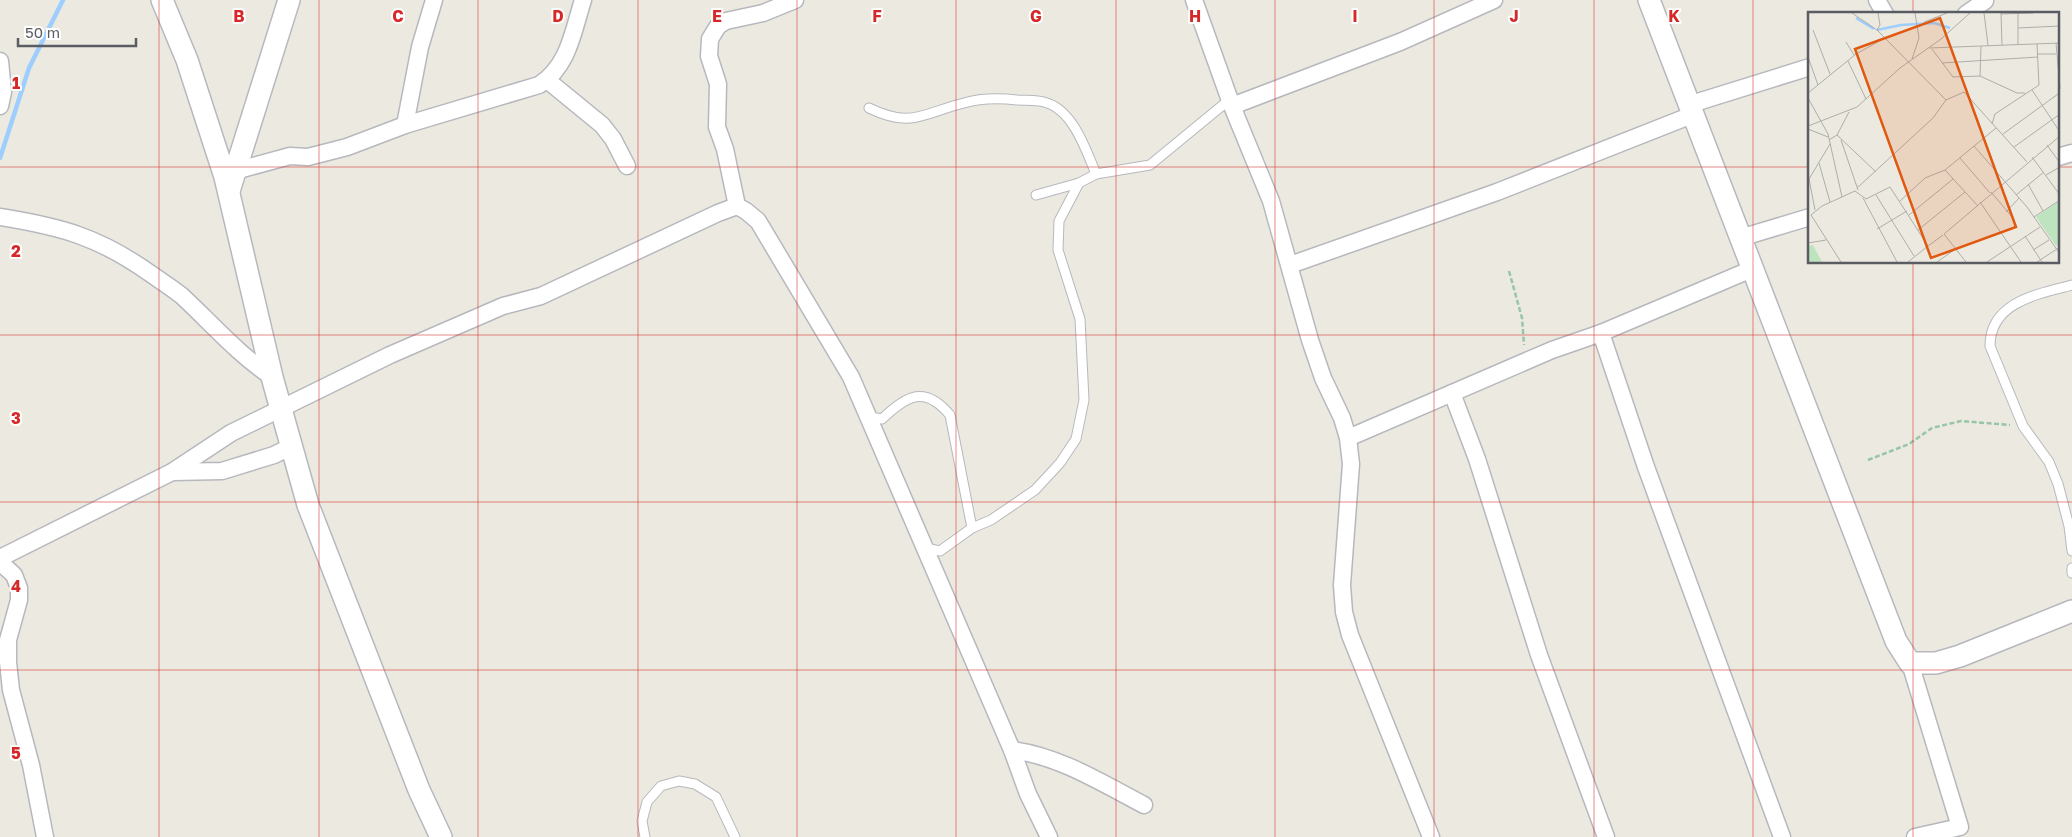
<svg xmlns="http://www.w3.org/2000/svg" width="2072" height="837" font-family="'Golos Text',sans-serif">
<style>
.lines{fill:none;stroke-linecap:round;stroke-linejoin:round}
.stream{stroke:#9ecefe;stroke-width:4.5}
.service-casing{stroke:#b6b8bd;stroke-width:11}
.minor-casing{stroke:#b6b8bd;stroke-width:19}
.tertiary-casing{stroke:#b6b8bd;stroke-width:24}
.path{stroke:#96c5a7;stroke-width:2.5;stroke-dasharray:5 2.5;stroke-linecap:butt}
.service{stroke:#fff;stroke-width:9}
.minor{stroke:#fff;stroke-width:16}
.tertiary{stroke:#fff;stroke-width:21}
.grid{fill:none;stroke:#d62828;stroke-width:1;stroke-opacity:0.55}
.inset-river{fill:none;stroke:#9ecefe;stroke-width:2.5}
.inset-road{fill:none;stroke:#adadaa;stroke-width:1}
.view{fill:#e15910;fill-opacity:0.15;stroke:#e15910;stroke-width:2.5}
.inset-edge{fill:none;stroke:#595c62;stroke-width:2.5}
.grid-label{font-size:16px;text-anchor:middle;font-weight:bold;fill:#d62828;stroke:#fff;stroke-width:4;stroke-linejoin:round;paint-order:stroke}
</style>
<rect width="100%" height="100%" fill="#eceae0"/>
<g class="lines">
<polyline class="stream" points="0,158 29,68 63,0"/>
<g class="service-casing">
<g id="service">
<path d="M 869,108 C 912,129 923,113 964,103 C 981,98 1000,98 1017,100 C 1026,100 1036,100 1044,102 C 1073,109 1086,150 1096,174"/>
<polyline points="1036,195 1079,183 1096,174 1150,165 1229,100"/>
<path d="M 2072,285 C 2038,294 1990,302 1990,346 L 2023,426 L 2049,462 L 2058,484 L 2069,526 L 2072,551"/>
<path d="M 870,417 L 882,419 C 907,395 925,385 950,415 L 972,528"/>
<polyline points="925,548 940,551 972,528 991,520 1035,490 1060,463 1076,439 1084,400 1080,319 1058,250 1059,221 1079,183"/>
<polyline points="2072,568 2072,573"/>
<polyline points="645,837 642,821 647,802 661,786 679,781 695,784 716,797 735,837"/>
</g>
</g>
<g class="minor-casing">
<g id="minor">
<polyline points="1194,0 1232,106 1271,201 1310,340 1323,378 1342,418 1348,438 1351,464 1342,585 1344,612 1350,635 1431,837"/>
<polyline points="1877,0 1885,14"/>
<polyline points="1966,14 1985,1"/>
<polyline points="0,61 3,92 0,106"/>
<polyline points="547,80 602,125 613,139 627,166"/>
<polyline points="1688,105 1810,67"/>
<polyline points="1232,106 1400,42 1494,0"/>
<polyline points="405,125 420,47 434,0"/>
<polyline points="2058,157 2072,153"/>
<path d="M 235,171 L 290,156 L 308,157 L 347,147 L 405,125 L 539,85 C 569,66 573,31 583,0"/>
<polyline points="737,206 725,149 717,127 718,84 709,56 710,39 718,26 726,21 763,13 795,0"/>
<path d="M 0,217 C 62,227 99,237 151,274 C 161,281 172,288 182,296 C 212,324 238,354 272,377"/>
<polyline points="1740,238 1810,217"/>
<polyline points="1290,265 1497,192 1692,115"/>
<polyline points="1601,333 1646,467 1782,837"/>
<polyline points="1452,393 1477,459 1539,655 1606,837"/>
<polyline points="1348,438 1552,350 1601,333 1752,269"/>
<polyline points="172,472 222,471 274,455 290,447"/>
<polyline points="0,558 172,472 231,433 390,355 503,306 541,296 718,213 737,206 746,211 758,221 851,377 1012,750 1028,794 1049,837"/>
<polyline points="0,562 14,575 19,588 19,600 8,640 8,662 11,690 31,765 45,837"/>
<polyline points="1910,663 1960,827 1915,837"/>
<path d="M 1012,750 C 1059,756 1102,783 1144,805"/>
</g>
</g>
<g class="tertiary-casing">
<g id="tertiary">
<polyline points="162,0 187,60 225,177 272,377 308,505 419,790 441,837"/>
<polyline points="1649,0 1896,641 1910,663 1936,663 1960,656 2072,611"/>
<polyline points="229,191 289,0"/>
</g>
</g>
<g class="path">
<polyline points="1509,271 1522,318 1524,345"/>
<polyline points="1868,460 1909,444 1932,428 1961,421 2010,425"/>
</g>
<use href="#service" class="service"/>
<use href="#minor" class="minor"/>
<use href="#tertiary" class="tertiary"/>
</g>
<path class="grid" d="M 159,0 L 159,837M 319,0 L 319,837M 478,0 L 478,837M 638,0 L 638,837M 797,0 L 797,837M 956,0 L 956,837M 1116,0 L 1116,837M 1275,0 L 1275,837M 1434,0 L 1434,837M 1594,0 L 1594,837M 1753,0 L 1753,837M 1913,0 L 1913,14M 0,167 L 1810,167M 2058,167 L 2072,167M 1913,262 L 1913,837M 0,335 L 2072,335M 0,502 L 2072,502M 0,670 L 2072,670"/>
<g transform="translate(1808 12)">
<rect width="251" height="251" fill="#eceae0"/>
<path d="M 251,189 L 251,232 L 248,234 L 228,205 ZM 5,233 L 14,250 L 0,250 L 0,234 Z" fill="#bde4bf"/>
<path class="inset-river" d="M 48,6 L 66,17M 69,18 L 93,13 L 126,11 L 142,16"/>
<path class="inset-road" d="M 44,1 L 69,18 L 138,88 L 125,106 L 49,176M 176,1 L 180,33M 193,1 L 194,33M 210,1 L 210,32M 193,2 L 225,1M 116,10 L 139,1M 210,16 L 252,14M 5,18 L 22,62M 69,18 L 72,13 L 70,1M 38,30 L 46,43M 248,31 L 252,76M 121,36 L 252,31M 124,37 L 145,65 L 172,64 L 209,81 L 217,81M 230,42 L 248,42M 0,45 L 10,73M 104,47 L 111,26 L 107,1M 40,49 L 58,87M 134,51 L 230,45M 172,64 L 173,34M 224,78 L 252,120M 0,81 L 48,42 L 75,27M 0,86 L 20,122 L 34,185M 138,88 L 156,80 L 219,150M 184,112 L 187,102 L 231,73 L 229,32M 0,114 L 49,95 L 92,56 L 133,27 L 162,1M 0,117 L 20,125M 195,122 L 250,82 L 252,76M 29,123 L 68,160M 21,128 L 29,123 L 41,100M 33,128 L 50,178M 239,133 L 252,151M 166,134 L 219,195 L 252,242M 206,135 L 252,102M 224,145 L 252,183M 152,146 L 182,181M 11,151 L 22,190M 137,158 L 169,193M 238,163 L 252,155M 220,172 L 235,199M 183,180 L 205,206M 68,183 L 106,244M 208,183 L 236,160M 55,186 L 89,250M 92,189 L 117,166 L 137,158 L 188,116M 172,190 L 213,250M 7,198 L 1,167 L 22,132M 198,200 L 211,186M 101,203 L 145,167M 226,205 L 252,188M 69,217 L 99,199M 110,218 L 157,180M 217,224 L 234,250M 0,231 L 18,228M 225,238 L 241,228M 33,250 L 3,203 L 14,194 L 47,179 L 58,187 L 82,175 L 120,234 L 135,223M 100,250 L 120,234M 129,250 L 146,238M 158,250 L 136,222 L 252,124M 179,250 L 232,215M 229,250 L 252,235"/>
<path class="view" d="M 132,6 L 208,215 L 123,246 L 47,37 Z"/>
<rect width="251" height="251" class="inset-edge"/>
</g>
<g class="grid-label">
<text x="239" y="22">B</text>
<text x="398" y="22">C</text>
<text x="558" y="22">D</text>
<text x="717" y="22">E</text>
<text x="877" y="22">F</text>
<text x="1036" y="22">G</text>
<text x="1195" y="22">H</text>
<text x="1355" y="22">I</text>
<text x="1514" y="22">J</text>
<text x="1674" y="22">K</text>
<text x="16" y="89">1</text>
<text x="16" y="257">2</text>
<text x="16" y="424">3</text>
<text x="16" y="592">4</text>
<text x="16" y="759">5</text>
</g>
<path d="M18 38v8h118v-8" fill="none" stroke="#595c62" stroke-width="2.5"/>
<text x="25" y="38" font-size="15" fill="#595c62" stroke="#ffffff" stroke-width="4" paint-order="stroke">50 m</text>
</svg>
